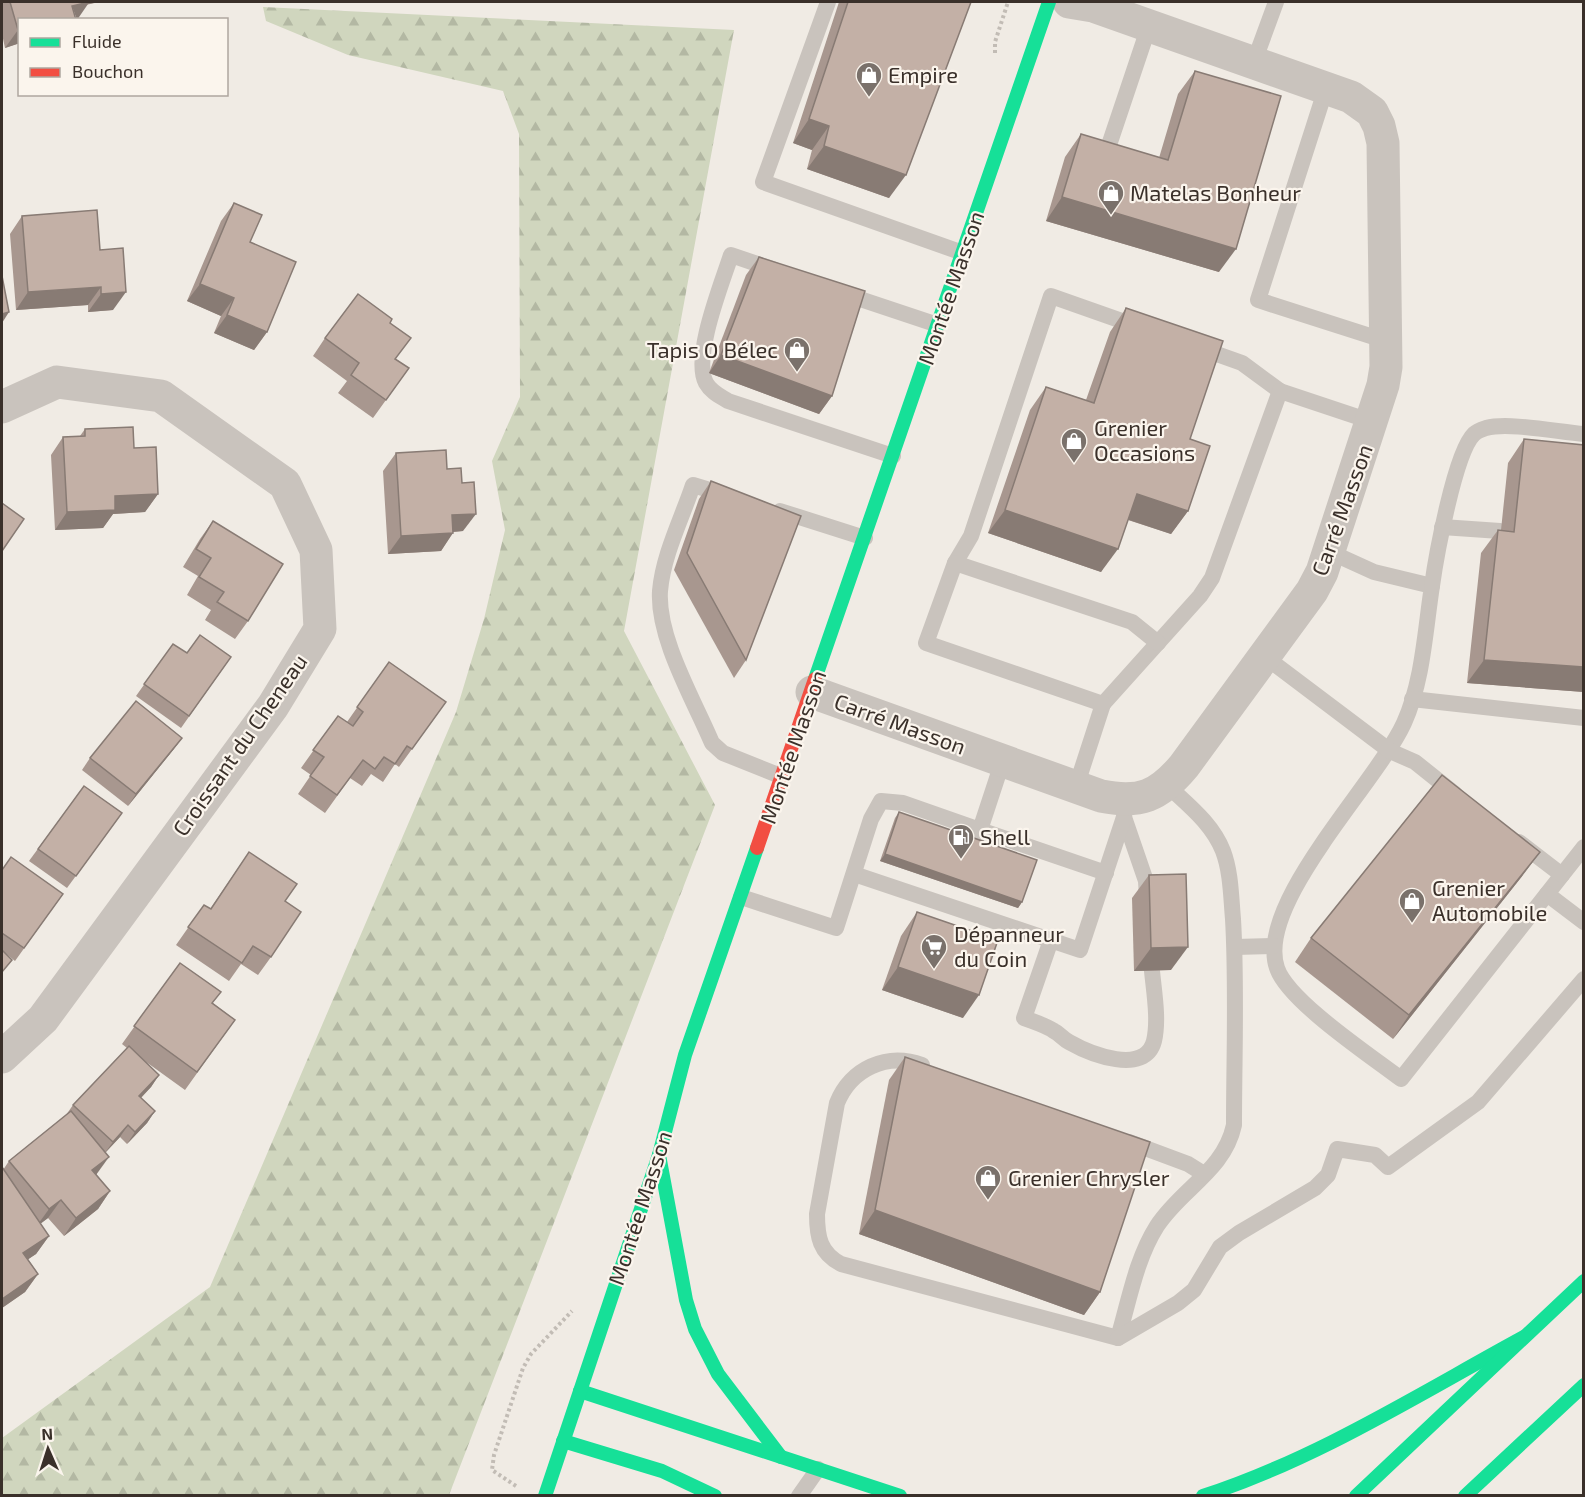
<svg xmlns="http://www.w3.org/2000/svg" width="1585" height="1497" font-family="'Exo 2',sans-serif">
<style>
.forest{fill:url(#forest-firs)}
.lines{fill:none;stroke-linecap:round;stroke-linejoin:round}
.path{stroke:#c2bcb5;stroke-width:4;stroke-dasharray:3 3;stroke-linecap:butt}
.lane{stroke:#c9c3bd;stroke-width:16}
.street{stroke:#c9c3bd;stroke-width:33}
.fast{stroke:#16e098;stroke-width:14}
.jam{stroke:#f24e42;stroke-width:14}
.wall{fill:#a8978f}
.shaded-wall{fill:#887b74}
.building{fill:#c3b0a6;stroke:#887b74;stroke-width:1.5}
.labels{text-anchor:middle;stroke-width:4.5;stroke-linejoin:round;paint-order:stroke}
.poi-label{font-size:22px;fill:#3a302a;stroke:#fbf5ed;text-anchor:start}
.street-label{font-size:22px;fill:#3a302a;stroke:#fbf5ed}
</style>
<defs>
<pattern id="forest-firs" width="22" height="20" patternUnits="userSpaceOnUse" patternTransform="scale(1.5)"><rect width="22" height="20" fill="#d0d6be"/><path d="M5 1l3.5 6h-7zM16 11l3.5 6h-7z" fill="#b3b8a3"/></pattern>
</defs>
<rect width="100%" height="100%" fill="#f0ebe4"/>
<polygon class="forest" points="263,7 734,30 624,631 715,805 449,1495 2,1495 2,1438 210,1287 456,712 484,619 505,530 492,461 520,397 519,134 503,91 348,55 266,21"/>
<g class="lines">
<g class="path">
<polyline points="995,53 995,42 1008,2"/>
<polyline points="516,1486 492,1470 494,1455 523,1368 531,1354 572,1311"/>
</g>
<g class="lane">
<polyline points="828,2 763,182 963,253"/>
<polyline points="1254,62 1276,2"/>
<polyline points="1326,88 1258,300 1386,341"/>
<polyline points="1105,157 1149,26"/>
<path d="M 775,270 L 731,255 C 722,283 692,357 706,383 C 711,392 720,396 728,401 L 893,456"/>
<polyline points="842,293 938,325"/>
<polyline points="1197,347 1242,363 1280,391"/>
<path d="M 726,495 L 693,485 C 682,518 663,555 660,591 C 657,638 694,700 712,743 L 723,753 L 783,777"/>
<polyline points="780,511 865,538"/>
<polyline points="1442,527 1500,531"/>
<path d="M 1330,552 L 1374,572 L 1432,586 C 1425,631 1423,681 1404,723 C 1376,784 1255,904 1277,968 C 1288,1001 1371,1056 1401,1079 L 1584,847"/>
<polyline points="955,563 971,536 1051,296 1139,327"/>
<path d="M 1432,586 C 1436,557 1455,452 1474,434 C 1476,432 1483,429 1486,428 C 1509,422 1558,432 1584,434"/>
<polyline points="1264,656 1390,751 1415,762 1455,794"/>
<polyline points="1412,699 1584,718"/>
<polyline points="1103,704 1200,596 1212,578 1280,391 1373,422"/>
<polyline points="1076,787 1103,704 926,643 955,563 1132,622 1158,643"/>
<polyline points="1124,817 1146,881 1147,898"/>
<polyline points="976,839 980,830 1106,873"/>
<polyline points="1519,842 1562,875"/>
<polyline points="854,874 1080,950 1124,817 1126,800"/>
<polyline points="1547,894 1584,922"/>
<polyline points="741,897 836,928 871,819 881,801 903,803 980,830 1003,760"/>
<path d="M 1051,940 L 1024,1018 C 1034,1022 1045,1025 1054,1031 C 1060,1034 1063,1039 1069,1042 C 1090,1054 1145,1076 1154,1041 C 1159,1020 1154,992 1152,971"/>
<polyline points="1235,947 1274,946"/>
<path d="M 922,1065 C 886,1052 851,1069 837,1103 L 817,1214 C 817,1237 820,1253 841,1264 L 1118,1338 C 1129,1301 1136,1259 1157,1226 C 1182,1188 1224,1171 1234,1125 C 1234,1057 1237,987 1233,919 C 1231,897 1231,872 1223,851 C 1212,823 1188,805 1167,785"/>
<polyline points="1129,1142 1188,1164 1204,1174"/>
<polyline points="1118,1338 1178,1303 1194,1290 1220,1247 1239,1233 1315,1188 1328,1175 1337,1149 1375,1155 1388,1167 1478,1102 1584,979"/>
<polyline points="799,1496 818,1469"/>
</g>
<g class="street">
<polyline points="2,407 57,382 161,396 285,484 316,550 320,629 273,706 43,1019 2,1057"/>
<path d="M 812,692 L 1101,796 C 1140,804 1159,796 1184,766 L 1312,591 L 1322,572 L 1383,385 L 1386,367 L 1383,143 L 1379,126 L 1372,112 L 1351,97 L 1093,6 L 1069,2"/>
</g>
<g class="fast">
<polyline points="815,679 1049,2"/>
<polyline points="659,1155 686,1300 695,1329 718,1374 781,1457"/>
<polyline points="580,1391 900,1496"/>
<polyline points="563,1441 662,1471 715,1496"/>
<polyline points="545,1496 659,1155 685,1055 757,848"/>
<path d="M 1203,1496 C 1317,1459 1419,1394 1524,1337"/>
<polyline points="1356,1496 1584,1281"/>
<polyline points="1465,1496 1584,1385"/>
</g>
<polyline class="jam" points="757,848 815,679"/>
</g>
<g class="wall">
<polygon points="2,2 99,2 20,20 20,43 5,48 2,34"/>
<polygon points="839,2 971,2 889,198 807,169 812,150 793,143"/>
<polygon points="1195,71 1219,272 1046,221 1065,157 1081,134 1159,158 1178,94"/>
<polygon points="234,203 250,242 267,332 254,350 214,333 221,316 187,301 221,221"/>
<polygon points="22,216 100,250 113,310 88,312 88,305 16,310 10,234"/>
<polygon points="759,257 832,396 819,414 709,373 746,275"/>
<polygon points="1126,308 1190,439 1188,511 1171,534 1128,520 1101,572 988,533 1030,410 1046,387 1086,400 1110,332"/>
<polygon points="390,323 396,359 409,368 373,418 338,393 347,381 313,356 325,338"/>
<polygon points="85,429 134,448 158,494 145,512 113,514 103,528 55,530 51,455 63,437 80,436"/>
<polygon points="1524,439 1584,445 1584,692 1467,683 1481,553 1498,530 1501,530 1508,463"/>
<polygon points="396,453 447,469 463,531 453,532 441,551 388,554 383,471"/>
<polygon points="711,481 746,660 734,678 674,570 699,499"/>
<polygon points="213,521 248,621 235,639 205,620 211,610 187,595 198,576 183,567 200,539"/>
<polygon points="173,644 187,653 231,657 181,728 136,696"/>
<polygon points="389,662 446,702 399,767 395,764 383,782 371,774 362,786 350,778 325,813 298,794 311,775 301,768 338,716 347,722"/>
<polygon points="182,738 173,750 128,806 82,770 90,758"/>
<polygon points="84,786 122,813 67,888 29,861"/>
<polygon points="899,812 1022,902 1018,908 880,861 895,818"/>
<polygon points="249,852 285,901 271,957 258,975 241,964 229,981 176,945 204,905 210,909"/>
<polygon points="2,870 63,894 15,961 4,952 2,975"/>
<polygon points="1149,875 1171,970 1134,971 1132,898"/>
<polygon points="1523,875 1393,1039 1295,962 1311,938"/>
<polygon points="917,912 963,1018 882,990 901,936"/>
<polygon points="180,963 213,1003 235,1020 185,1090 142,1059 159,1075 151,1087 141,1098 155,1111 147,1123 127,1144 120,1137 105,1153 96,1174 110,1191 98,1209 64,1236 48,1218 40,1224 49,1236 36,1254 28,1259 38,1274 25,1292 2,1308 2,1167 3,1170 9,1161 66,1115 73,1105 127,1048 122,1044"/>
<polygon points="905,1057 1100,1292 1084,1315 859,1234 889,1080"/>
</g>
<g class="shaded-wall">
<polygon points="88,2 99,2 88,4 77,20 72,6"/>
<polygon points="20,29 20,43 5,48 18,30"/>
<polygon points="809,119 829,126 812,150 793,143"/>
<polygon points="824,146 906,175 889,198 807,169"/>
<polygon points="1062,197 1236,249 1219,272 1046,221"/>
<polygon points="200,284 234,298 221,316 187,301"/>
<polygon points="101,287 88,305 16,310 28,292"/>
<polygon points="126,292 113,310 88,312 101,294"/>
<polygon points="9,312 2,323 2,314"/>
<polygon points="227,315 267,332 254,350 214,333"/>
<polygon points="721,355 832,396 819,414 709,373"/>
<polygon points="158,494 145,512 113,514 103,528 55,530 67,512 115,496"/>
<polygon points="1137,494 1188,511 1171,534 1120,517"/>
<polygon points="1005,510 1118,549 1101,572 988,533"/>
<polygon points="476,514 463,531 439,533 452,515"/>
<polygon points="453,533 441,551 388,554 401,536"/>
<polygon points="1484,660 1584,667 1584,692 1467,683"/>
<polygon points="182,738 173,750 128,806 136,794"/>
<polygon points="1540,852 1523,875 1393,1039 1409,1015"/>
<polygon points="885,854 1022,902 1018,908 880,861"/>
<polygon points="1188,947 1171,970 1134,971 1151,948"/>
<polygon points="898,967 979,995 963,1018 882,990"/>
<polygon points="159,1075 151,1087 131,1108 139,1096"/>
<polygon points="155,1111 147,1123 127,1144 135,1132"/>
<polygon points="128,1125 120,1137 104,1154 113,1142"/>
<polygon points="109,1157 96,1175 92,1170"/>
<polygon points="110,1191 98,1209 64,1236 76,1218"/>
<polygon points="61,1200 48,1218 36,1227 49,1209"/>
<polygon points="875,1210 1100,1292 1084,1315 859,1234"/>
<polygon points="49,1236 36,1254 11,1271 23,1253"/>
<polygon points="38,1274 25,1292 2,1308 2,1299"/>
</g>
<g class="building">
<polygon points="10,2 89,2 72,6 76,20 20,20 20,29 18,30"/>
<polygon points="848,2 971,2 906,175 824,146 829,126 809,119"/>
<polygon points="1195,71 1281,96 1236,249 1062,197 1081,134 1168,160"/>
<polygon points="234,203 262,215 250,242 296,262 267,332 227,315 234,298 200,284"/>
<polygon points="97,210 100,250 123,248 126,292 101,294 101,287 28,292 22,216"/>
<polygon points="759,257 865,291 832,396 721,355"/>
<polygon points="2,276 9,312 2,314"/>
<polygon points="358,294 392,319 390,323 411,338 395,359 409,368 386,400 351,375 359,363 325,338"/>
<polygon points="1126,308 1223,341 1190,439 1210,446 1188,511 1137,494 1118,549 1005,510 1046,387 1094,403"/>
<polygon points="133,427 134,448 156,447 158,494 115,496 115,510 67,512 63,437 85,436 85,429"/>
<polygon points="1524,439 1584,445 1584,667 1484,660 1498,530 1514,532"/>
<polygon points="446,450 447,469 461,468 462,483 474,482 476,514 452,515 453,533 401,536 396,453"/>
<polygon points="711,481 801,516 746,660 687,553"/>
<polygon points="2,503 24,519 2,551"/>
<polygon points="213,521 283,564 248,621 217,602 224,592 199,577 211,558 196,549"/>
<polygon points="200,635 231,657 189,716 144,684 173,644 187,653"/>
<polygon points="389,662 446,702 412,749 407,746 395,764 384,757 375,769 363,760 337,795 310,776 324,757 313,750 338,716 353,726 363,712 357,707"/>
<polygon points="136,701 182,738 136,794 90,758"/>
<polygon points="1442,775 1540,852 1409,1015 1311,938"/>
<polygon points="84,786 122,813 76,876 38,849"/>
<polygon points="899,812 1037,860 1022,902 885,854"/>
<polygon points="249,852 297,884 285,901 301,912 271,957 253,946 242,963 188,927 204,905 211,909"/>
<polygon points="11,857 63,894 24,948 2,933 2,870"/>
<polygon points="1186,874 1188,947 1151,948 1149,875"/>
<polygon points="917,912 998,940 979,995 898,967"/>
<polygon points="2,950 12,960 2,972"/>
<polygon points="180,963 221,992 212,1003 235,1020 197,1072 134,1026"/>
<polygon points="129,1046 159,1075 139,1096 155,1111 135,1132 128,1125 113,1142 73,1105"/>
<polygon points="905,1057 1150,1142 1100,1292 875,1210"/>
<polygon points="71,1111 109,1157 92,1170 110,1191 76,1218 61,1200 49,1209 9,1161"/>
<polygon points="2,1167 49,1236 23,1253 38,1274 2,1299"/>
</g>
<defs>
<g id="shop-pin" transform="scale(1.35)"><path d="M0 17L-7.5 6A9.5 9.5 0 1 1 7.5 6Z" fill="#7a716b" stroke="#fbf5ed"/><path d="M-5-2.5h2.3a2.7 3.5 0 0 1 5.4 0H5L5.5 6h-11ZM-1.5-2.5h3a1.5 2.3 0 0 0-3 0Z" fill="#fff"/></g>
<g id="fuel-pin" transform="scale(1.35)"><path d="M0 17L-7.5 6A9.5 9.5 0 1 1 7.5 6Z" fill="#7a716b" stroke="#fbf5ed"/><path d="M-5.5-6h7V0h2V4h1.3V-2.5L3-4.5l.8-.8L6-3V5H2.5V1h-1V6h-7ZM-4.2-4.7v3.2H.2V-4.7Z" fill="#fff"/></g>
<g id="supermarket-pin" transform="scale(1.35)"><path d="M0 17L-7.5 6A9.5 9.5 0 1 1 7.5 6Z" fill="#7a716b" stroke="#fbf5ed"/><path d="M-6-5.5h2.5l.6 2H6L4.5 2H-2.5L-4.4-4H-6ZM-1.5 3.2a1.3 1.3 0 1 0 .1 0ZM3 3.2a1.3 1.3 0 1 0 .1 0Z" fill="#fff"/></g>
</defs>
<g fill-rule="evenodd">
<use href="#shop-pin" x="869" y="75"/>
<use href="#shop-pin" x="1111" y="193"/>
<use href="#shop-pin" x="797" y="350"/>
<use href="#shop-pin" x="1074" y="441"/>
<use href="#fuel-pin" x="961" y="837"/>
<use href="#shop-pin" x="1412" y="901"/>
<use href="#supermarket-pin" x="934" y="947"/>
<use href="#shop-pin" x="988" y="1178"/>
</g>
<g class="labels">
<g class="poi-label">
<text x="888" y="83">Empire</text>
<text x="1130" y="201">Matelas Bonheur</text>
<text x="778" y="358" text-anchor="end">Tapis O Bélec</text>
<text x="1094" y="436">Grenier<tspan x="1094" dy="25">Occasions</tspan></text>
<text x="980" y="845">Shell</text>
<text x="1432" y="896">Grenier<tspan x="1432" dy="25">Automobile</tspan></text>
<text x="954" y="942">Dépanneur<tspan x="954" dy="25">du Coin</tspan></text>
<text x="1008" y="1186">Grenier Chrysler</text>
</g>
<g class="street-label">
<text transform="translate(951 288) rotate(-71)" y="8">Montée Masson</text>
<text transform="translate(1342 510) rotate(-70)" y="8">Carré Masson</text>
<text transform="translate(900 724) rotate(20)" y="8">Carré Masson</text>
<text transform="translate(240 745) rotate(-55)" y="8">Croissant du Cheneau</text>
<text transform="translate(793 747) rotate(-71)" y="8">Montée Masson</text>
<text transform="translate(640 1208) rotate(-72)" y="8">Montée Masson</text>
</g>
</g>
<rect width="1585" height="1497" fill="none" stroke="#3a302a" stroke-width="6"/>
<rect x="18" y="18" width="210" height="78" fill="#fbf5ed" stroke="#aea69f" stroke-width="1.5"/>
<rect x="30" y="38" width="30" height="9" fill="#16e098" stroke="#aea69f" stroke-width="1.5"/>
<text x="72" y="48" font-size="18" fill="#3a302a">Fluide</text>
<rect x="30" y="68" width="30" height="9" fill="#f24e42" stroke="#aea69f" stroke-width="1.5"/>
<text x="72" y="78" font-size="18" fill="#3a302a">Bouchon</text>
<g transform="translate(48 1449) rotate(357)" stroke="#fbf5ed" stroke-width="4.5" paint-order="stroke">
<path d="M0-4.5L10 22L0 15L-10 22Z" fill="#3a302a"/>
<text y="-9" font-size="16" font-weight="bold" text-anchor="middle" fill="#3a302a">N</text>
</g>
</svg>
